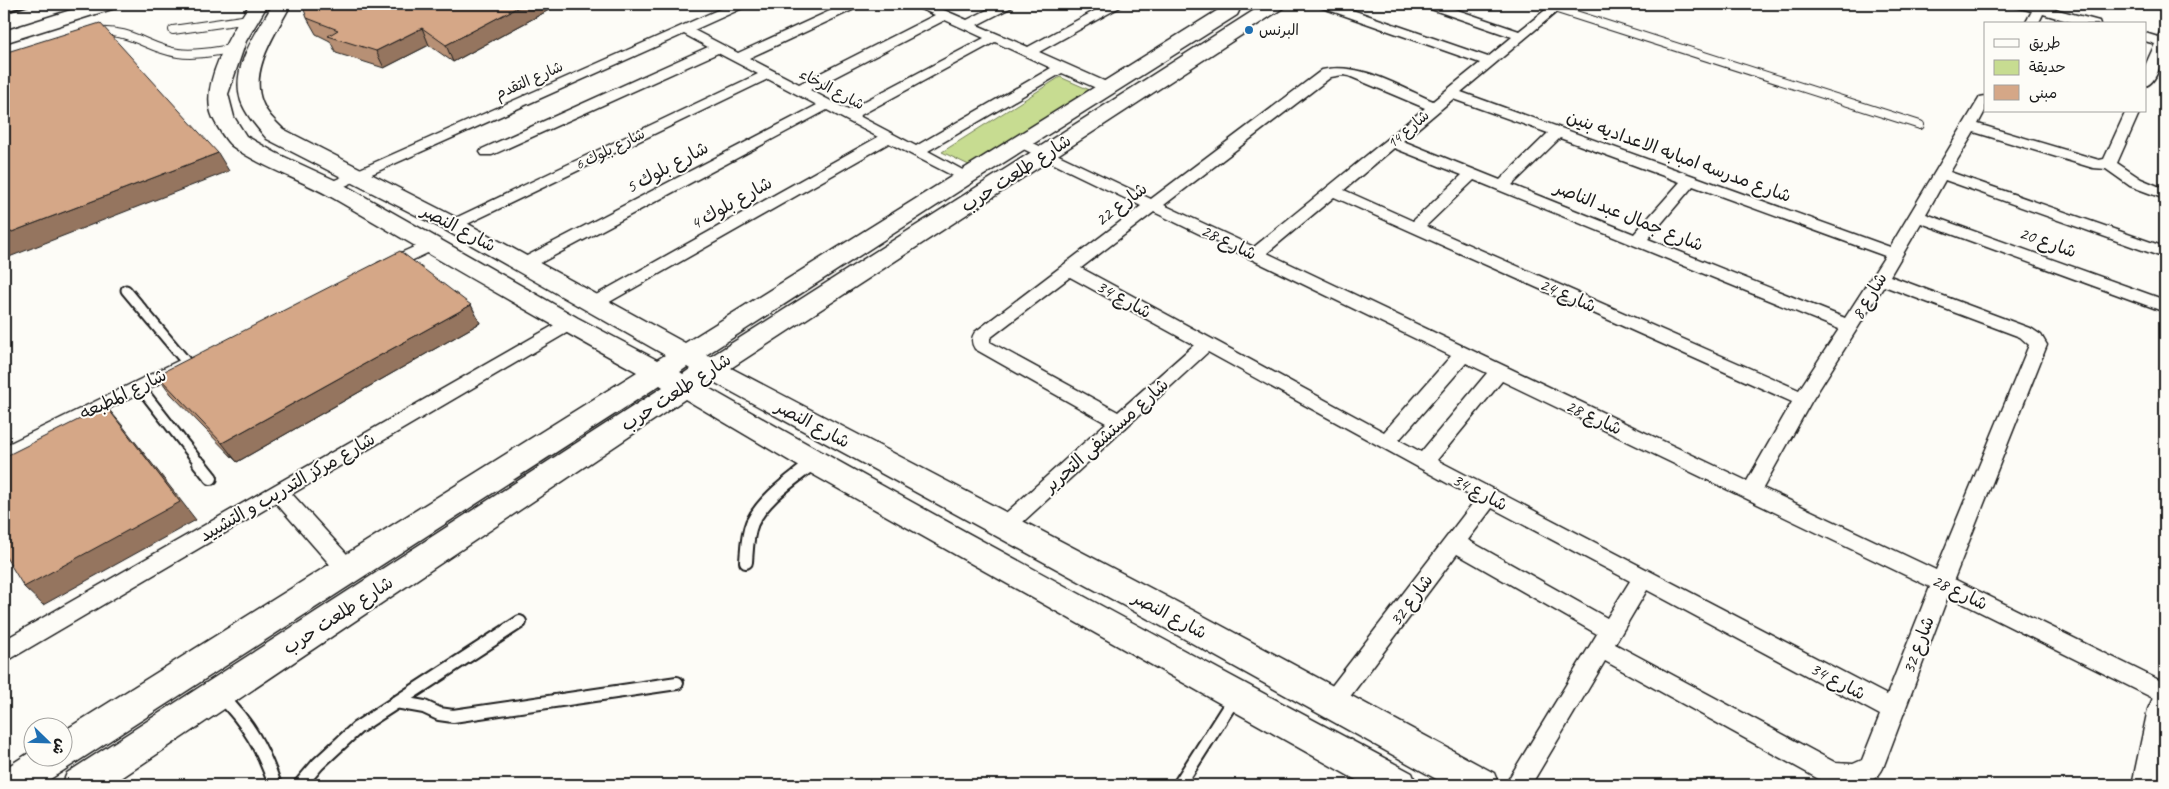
<svg xmlns="http://www.w3.org/2000/svg" width="2169" height="789" font-family="Caveat,'Playpen Sans Arabic',sans-serif">
<style>
.green{fill:#c7dc91;stroke:#727c56}
.lines{fill:none;stroke-linecap:round;stroke-linejoin:round}
.lane-far2-casing{stroke:#1c1c1c;stroke-width:10}
.lane-far1-casing{stroke:#1c1c1c;stroke-width:13}
.lane-casing{stroke:#1c1c1c;stroke-width:16}
.street-casing{stroke:#1c1c1c;stroke-width:3}
.secondary-casing{stroke:#1c1c1c;stroke-width:3}
.lane-far2{stroke:#fdfcf7;stroke-width:8}
.lane-far1{stroke:#fdfcf7;stroke-width:9}
.lane{stroke:#fdfcf7;stroke-width:12}
.street{fill:#fdfcf7;fill-rule:evenodd}
.secondary{fill:#fdfcf7;fill-rule:evenodd}
.rail{stroke:#1c1c1c;stroke-width:2.5}
.wall{fill:#b79074;stroke:#1c1c1c}
.shaded-wall{fill:#95755e;stroke:#1c1c1c}
.building{fill:#d5a787;stroke:#1c1c1c}
.poi-dot{fill:#1f6fb2;stroke:#fdfcf7;stroke-width:2}
.labels{text-anchor:middle;stroke-width:4;stroke-linejoin:round;paint-order:stroke}
.far-poi-label{font-size:15px;fill:#1c1c1c;stroke:#fdfcf7;text-anchor:start}
.far-street-label{font-size:15px;fill:#1c1c1c;stroke:#fdfcf7}
.street-label{font-size:18px;fill:#1c1c1c;stroke:#fdfcf7}
</style>
<rect width="100%" height="100%" fill="#fdfcf7"/>
<filter id="ink" filterUnits="userSpaceOnUse"><feTurbulence type="fractalNoise" baseFrequency=".02" numOctaves="2"/><feDisplacementMap in="SourceGraphic" scale="10" xChannelSelector="R" yChannelSelector="G"/><feConvolveMatrix kernelMatrix="1 2 1 2 8 2 1 2 1" color-interpolation-filters="sRGB"/></filter>
<g filter="url(#ink)">
<polygon class="green" points="1060,77 1092,91 973,167 942,152"/>
<g class="lines">
<g class="lane-far2-casing">
<g id="lane-far2">
<polyline points="1554,8 1920,125"/>
<polyline points="173,30 249,19"/>
<path d="M 96,32 C 132,29 146,48 178,53 C 196,56 215,51 233,49"/>
</g>
</g>
<g class="lane-far1-casing">
<g id="lane-far1">
<polyline points="126,290 187,363"/>
<polyline points="139,386 200,464"/>
<polyline points="812,464 814,462"/>
</g>
</g>
<g class="lane-casing">
<g id="lane">
<polyline points="199,463 211,478"/>
<path d="M 746,562 C 747,549 747,535 752,523 C 764,498 792,480 813,463"/>
<path d="M 221,696 C 249,724 262,748 275,785"/>
<polyline points="396,702 424,707 439,714 453,716 677,683"/>
<polyline points="300,785 318,764 357,728 520,622"/>
<polyline points="1179,785 1235,697"/>
</g>
</g>
<g class="street-casing">
<g id="street">
<path d="M 731,4 L 747,4 L 745,7 L 694,30 L 738,53 L 845,4 L 861,4 L 859,7 L 749,58 L 799,84 L 935,15 L 916,7 L 914,4 L 930,4 L 967,20 L 999,4 L 1014,4 L 1012,7 L 977,25 L 1028,47 L 1107,4 L 1122,4 L 1120,7 L 1039,52 L 1113,85 L 1115,88 L 1113,91 L 1103,91 L 1062,73 L 928,151 L 970,174 L 973,177 L 970,180 L 965,182 L 889,143 L 599,308 L 593,310 L 587,308 L 584,304 L 587,300 L 878,137 L 827,110 L 531,268 L 525,269 L 519,268 L 517,264 L 519,260 L 817,105 L 768,79 L 459,228 L 447,228 L 445,225 L 447,222 L 758,74 L 718,53 L 492,155 L 482,155 L 480,152 L 482,149 L 708,47 L 684,34 L 336,190 L 326,190 L 323,187 L 326,184 ZM 945,20 L 984,38 L 848,110 L 810,90 ZM 995,42 L 1051,68 L 916,146 L 859,116 Z"/>
<path d="M 1318,4 L 1335,4 L 1488,57 L 1512,37 L 1425,7 L 1423,4 L 1440,4 L 1519,31 L 1553,4 L 1566,4 L 1461,92 L 1890,247 L 1980,97 L 1985,96 L 1985,111 L 1978,124 L 2099,160 L 2104,159 L 2126,111 L 2140,111 L 2117,163 L 2141,179 L 2165,189 L 2165,199 L 2130,186 L 2106,169 L 2093,168 L 1974,132 L 1950,172 L 2165,247 L 2165,258 L 1945,180 L 1926,214 L 2165,300 L 2165,312 L 1921,223 L 1890,276 L 2032,329 L 2041,335 L 2047,345 L 1954,579 L 2165,683 L 2165,704 L 1948,596 L 1883,768 C 1874,788 1843,789 1824,782 L 1605,661 L 1531,785 L 1505,785 L 1597,634 L 1457,554 L 1340,710 L 1332,714 L 1324,710 L 1320,703 L 1324,696 L 1476,499 L 1208,352 L 1012,532 L 1005,534 L 998,532 L 995,526 L 998,520 L 1106,423 L 975,349 C 971,343 971,338 975,332 L 1141,206 L 1017,146 L 1015,143 L 1017,140 L 1027,140 L 1151,199 L 1322,70 C 1359,61 1400,87 1433,101 L 1480,63 L 1320,7 ZM 1343,75 L 1349,76 L 1425,108 L 1254,247 L 1164,205 L 1331,77 ZM 1453,99 L 1548,133 L 1500,180 L 1403,141 ZM 1560,138 L 1680,182 L 1634,234 L 1512,185 ZM 1394,148 L 1462,175 L 1413,221 L 1344,190 ZM 1474,180 L 1839,329 L 1799,390 L 1426,226 ZM 1693,186 L 1885,256 L 1845,318 L 1648,239 ZM 1334,197 L 1792,402 L 1747,481 L 1267,253 ZM 1154,212 L 1451,356 L 1384,432 L 1081,268 ZM 1070,277 L 1194,345 L 1118,412 L 990,342 L 990,338 ZM 1884,286 L 2020,337 L 2029,345 L 1936,570 L 1763,488 L 1811,402 ZM 1466,363 L 1487,373 L 1421,452 L 1399,440 ZM 1502,381 L 1930,587 L 1887,695 L 1437,460 ZM 1492,508 L 1630,581 L 1607,618 L 1468,540 ZM 1647,590 L 1880,715 L 1862,760 L 1853,764 L 1836,763 L 1615,644 Z"/>
<polygon points="2014,4 2048,4 2047,7 2099,21 2100,24 2078,24 2043,14 2038,24 2025,24 2032,11 2016,7"/>
<path d="M 2165,31 C 2166,44 2160,83 2145,86 L 2145,66 L 2155,44 L 2145,41 L 2145,33 L 2158,37 L 2160,32 Z"/>
<polygon points="432,239 438,240 440,244 438,248 390,271 384,272 378,271 376,267 378,263"/>
<polygon points="569,318 575,320 578,324 575,328 292,494 356,564 359,570 356,576 348,579 340,576 276,503 12,658 4,661 4,640 563,320"/>
<polygon points="180,360 186,362 189,366 186,370 4,461 4,446"/>
</g>
</g>
<g class="secondary-casing">
<g id="secondary">
<polygon points="90,4 117,4 115,8 4,43 4,31"/>
<path d="M 250,4 L 268,4 L 246,41 L 228,94 L 234,117 L 246,136 L 276,153 L 339,182 L 578,318 L 657,360 L 665,355 L 445,230 L 267,139 C 257,127 246,115 241,101 C 230,67 258,31 273,4 L 291,4 C 277,32 249,69 262,102 C 266,113 275,121 283,129 L 461,220 L 685,343 L 1223,7 L 1230,5 L 1237,7 L 1239,11 L 1237,15 L 973,182 L 706,355 L 710,357 L 1264,4 L 1285,4 L 1283,8 L 731,368 L 1196,612 L 1494,773 L 1499,785 L 1447,785 L 1172,632 L 712,381 L 705,386 C 938,519 1175,646 1412,773 L 1417,785 L 1365,785 L 805,470 L 685,399 L 111,785 L 62,785 L 67,773 L 663,387 L 660,385 L 41,785 L 4,785 L 4,769 L 32,751 L 32,756 L 62,756 L 62,732 L 637,372 C 535,316 434,257 333,198 C 300,179 263,168 232,146 C 225,140 217,126 213,118 C 198,85 232,31 250,4 ZM 687,367 L 690,369 L 683,374 L 680,372 Z"/>
<polygon points="2165,693 2165,785 2132,785 2148,709 2153,698"/>
</g>
</g>
<use href="#lane-far2" class="lane-far2"/>
<use href="#lane-far1" class="lane-far1"/>
<use href="#lane" class="lane"/>
<use href="#street" class="street"/>
<use href="#secondary" class="secondary"/>
<polyline class="rail" points="4,13 32,4"/>
</g>
<g class="wall">
<polygon points="560,4 453,62 429,45 384,68 336,53 330,41 316,34 307,18"/>
<polygon points="471,305 480,323 237,462 171,394 157,375"/>
</g>
<g class="shaded-wall">
<polygon points="524,4 560,4 453,62 446,45"/>
<polygon points="422,28 429,45 384,68 376,51"/>
<polygon points="218,153 229,171 4,259 4,235"/>
<polygon points="471,305 480,323 237,462 222,443"/>
<polygon points="106,406 122,425 196,520 43,605 24,587"/>
</g>
<g class="building">
<polygon points="302,4 524,4 446,45 422,28 376,51 328,36 338,30 307,18"/>
<polygon points="100,23 218,153 4,235 4,53"/>
<polygon points="400,251 471,305 222,443 157,375"/>
<polygon points="106,406 180,502 24,587 4,554 4,457"/>
</g>
</g>
<circle class="poi-dot" cx="1249" cy="30" r="5"/>
<g class="labels">
<g class="far-poi-label">
<text x="1259" y="35">البرنس</text>
</g>
<g class="far-street-label">
<text transform="translate(529 80) rotate(-24)" y="5">شارع التقدم</text>
<text transform="translate(832 89) rotate(28)" y="5">شارع الرخاء</text>
<text transform="translate(1408 129) rotate(-40)" y="5">شارع 14</text>
<text transform="translate(610 149) rotate(-26)" y="5">شارع بلوك 6</text>
</g>
<g class="street-label">
<text transform="translate(1679 156) rotate(20)" y="6">شارع مدرسه امبابه الاعداديه بنين</text>
<text transform="translate(667 167) rotate(-28)" y="6">شارع بلوك 5</text>
<text transform="translate(1016 173) rotate(-33)" y="6">شارع طلعت حرب</text>
<text transform="translate(731 203) rotate(-29)" y="6">شارع بلوك 4</text>
<text transform="translate(1121 204) rotate(-37)" y="6">شارع 22</text>
<text transform="translate(1629 216) rotate(22)" y="6">شارع جمال عبد الناصر</text>
<text transform="translate(459 228) rotate(28)" y="6">شارع النصر</text>
<text transform="translate(1229 242) rotate(26)" y="6">شارع 28</text>
<text transform="translate(2048 242) rotate(20)" y="6">شارع 20</text>
<text transform="translate(1568 295) rotate(24)" y="6">شارع 24</text>
<text transform="translate(1869 296) rotate(-59)" y="6">شارع 8</text>
<text transform="translate(1124 299) rotate(29)" y="6">شارع 34</text>
<text transform="translate(676 392) rotate(-33)" y="6">شارع طلعت حرب</text>
<text transform="translate(123 394) rotate(-26)" y="6">شارع المطبعه</text>
<text transform="translate(1594 417) rotate(25)" y="6">شارع 28</text>
<text transform="translate(813 424) rotate(28)" y="6">شارع النصر</text>
<text transform="translate(1106 435) rotate(-42)" y="6">شارع مستشفى التحرير</text>
<text transform="translate(287 487) rotate(-30)" y="6">شارع مركز التدريب و التشييد</text>
<text transform="translate(1480 492) rotate(28)" y="6">شارع 34</text>
<text transform="translate(1960 592) rotate(26)" y="6">شارع 28</text>
<text transform="translate(1411 600) rotate(-53)" y="6">شارع 32</text>
<text transform="translate(338 615) rotate(-33)" y="6">شارع طلعت حرب</text>
<text transform="translate(1170 615) rotate(28)" y="6">شارع النصر</text>
<text transform="translate(1918 645) rotate(-69)" y="6">شارع 32</text>
<text transform="translate(1838 681) rotate(28)" y="6">شارع 34</text>
</g>
</g>
<rect width="2169" height="789" fill="none" stroke="#fdfcf7" stroke-width="20"/>
<rect x="10" y="10" width="2149" height="769" fill="none" stroke="#1c1c1c" stroke-width="2" filter="url(#ink)"/>
<rect x="1984" y="22" width="162" height="90" fill="#fdfcf7" stroke="#a3a29f"/>
<rect x="1994" y="39" width="25" height="8" fill="#fdfcf7" stroke="#a3a29f"/>
<text x="2029" y="48" font-size="15" fill="#1c1c1c">طريق</text>
<rect x="1994" y="60" width="25" height="15" fill="#c7dc91" stroke="#a3a29f"/>
<text x="2029" y="72" font-size="15" fill="#1c1c1c">حديقة</text>
<rect x="1994" y="85" width="25" height="15" fill="#d5a787" stroke="#a3a29f"/>
<text x="2029" y="98" font-size="15" fill="#1c1c1c">مبنى</text>
<g transform="translate(48 742) rotate(113)"><circle r="24" fill="#fdfcf7" stroke="#a3a29f"/>
<path d="M0-4L9 19L0 12L-9 19Z" fill="#1f6fb2"/>
<text y="-8" font-size="14" font-weight="bold" text-anchor="middle" fill="#1c1c1c">ش</text>
</g>
</svg>
